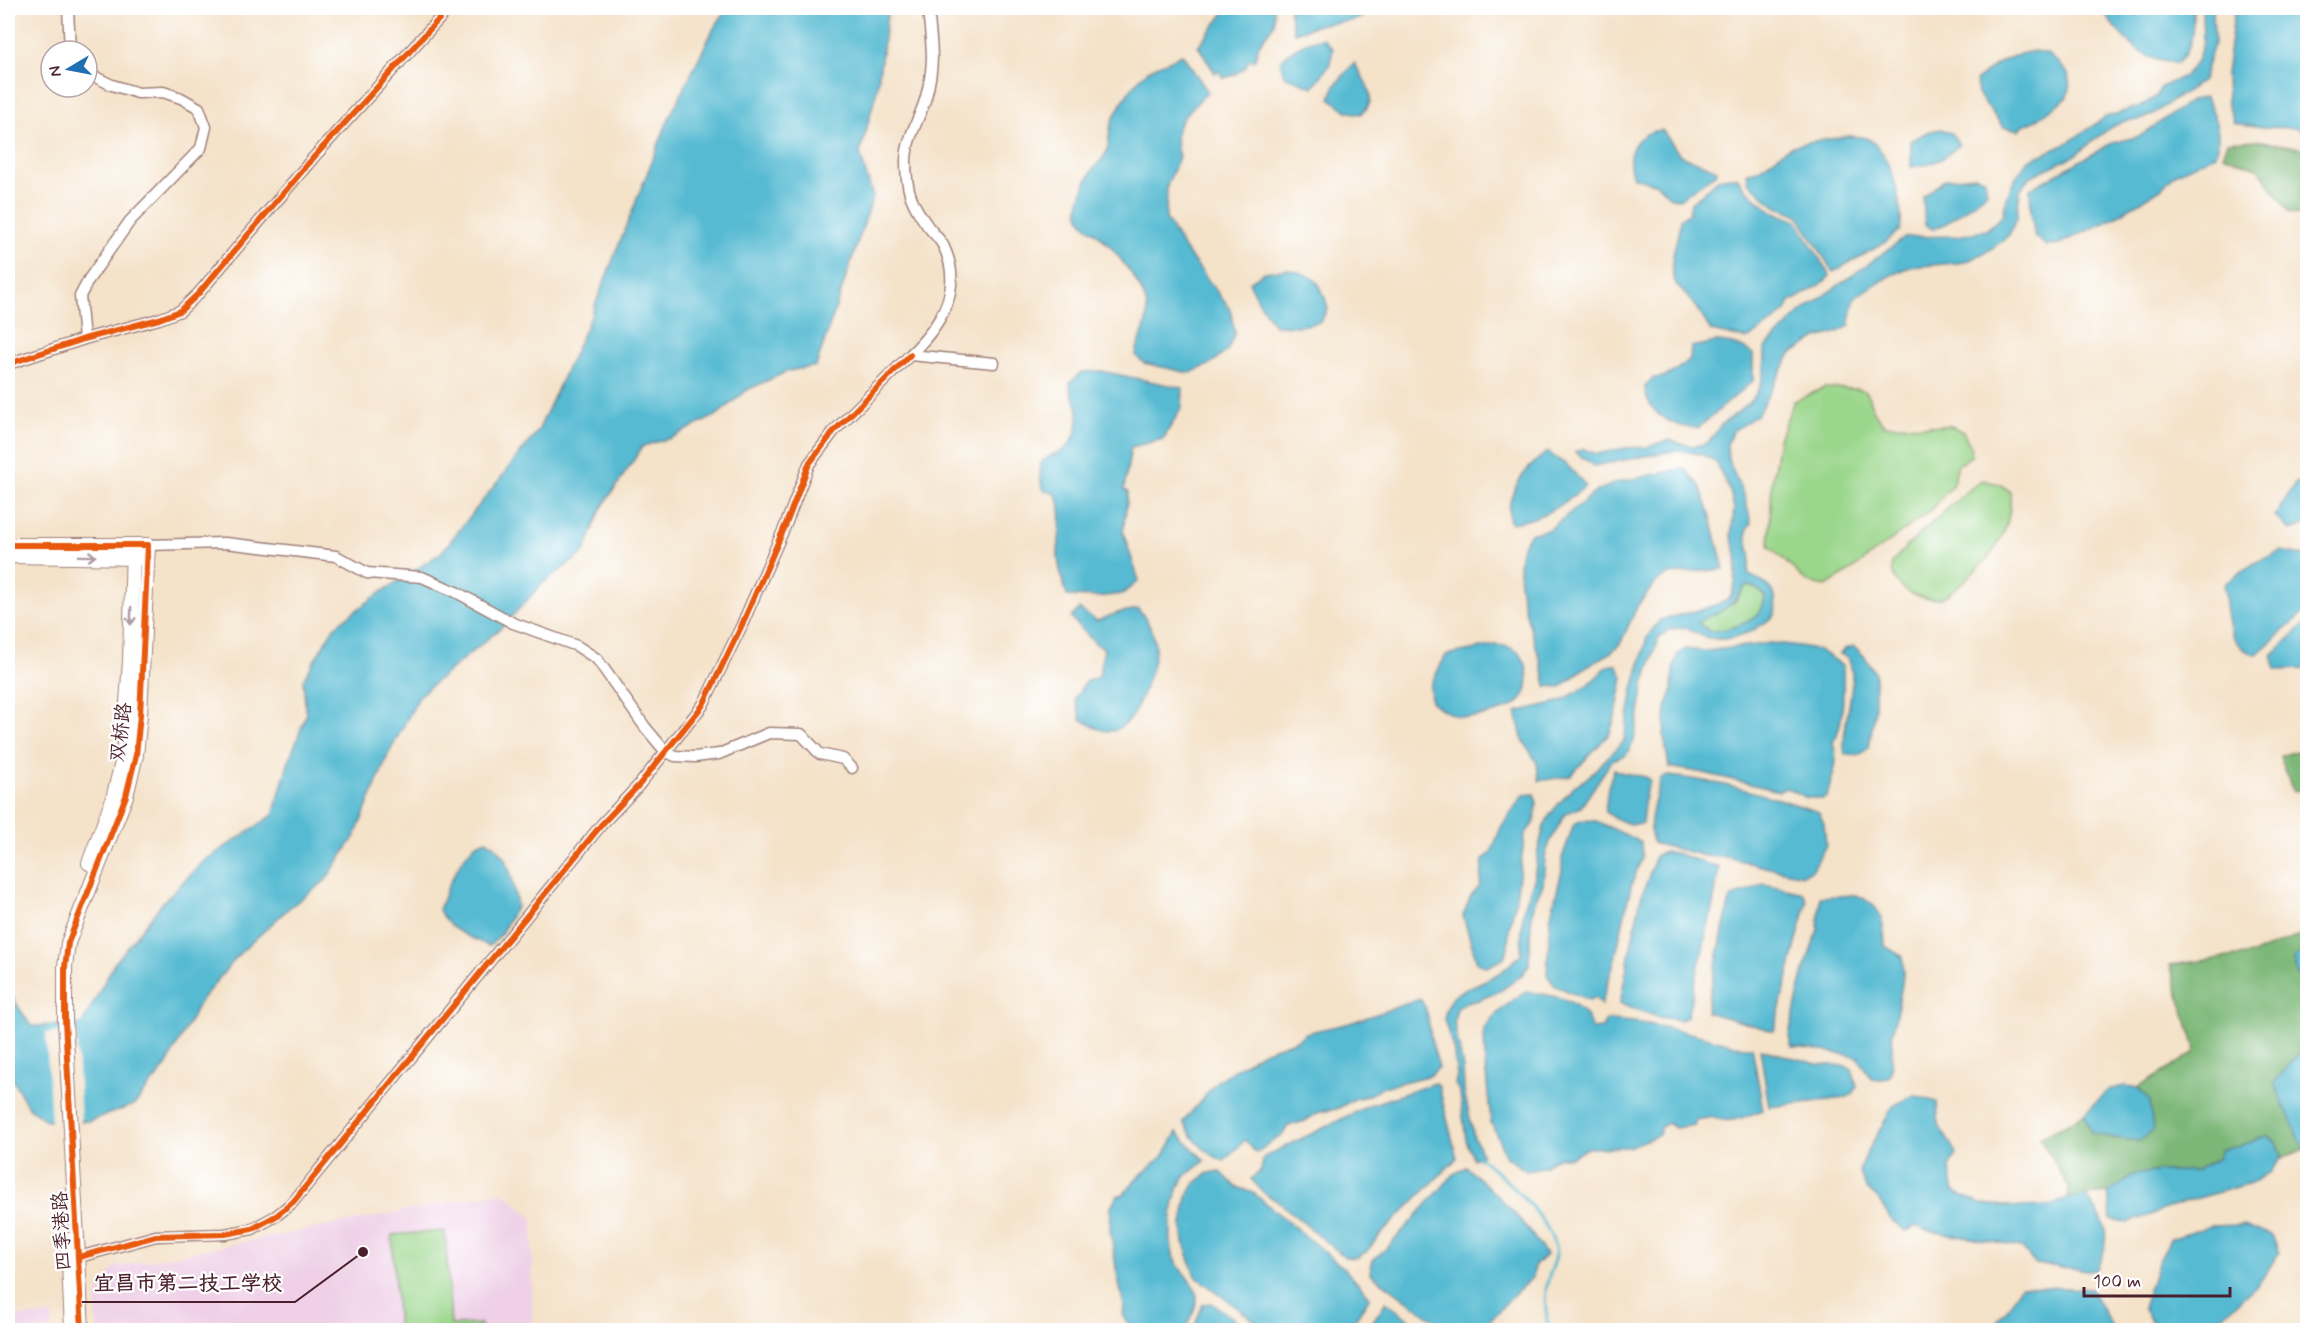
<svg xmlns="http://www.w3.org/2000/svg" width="2315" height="1338" font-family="Mynerve,'LXGW WenKai TC',sans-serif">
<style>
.built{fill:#efd0e7}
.green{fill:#9ad68b;stroke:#727a5b;stroke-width:1.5}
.forest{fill:#7bb777;stroke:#626b51;stroke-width:1.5}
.water{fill:#54bad2;stroke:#4f6c7e;stroke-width:1.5;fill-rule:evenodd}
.pier{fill:#f4e2c9}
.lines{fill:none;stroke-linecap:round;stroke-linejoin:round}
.stream{stroke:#54bad2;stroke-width:3}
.minor-casing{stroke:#9f807a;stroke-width:13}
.tertiary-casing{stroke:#9f807a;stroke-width:16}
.minor{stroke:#fff;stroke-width:10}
.tertiary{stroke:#fff;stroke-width:14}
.cycleway-casing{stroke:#fff;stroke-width:10}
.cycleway{stroke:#e8590c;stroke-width:6}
.oneway{stroke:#ae9aa0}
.labels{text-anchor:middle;stroke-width:4.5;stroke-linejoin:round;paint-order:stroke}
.street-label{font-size:20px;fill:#4a1f2b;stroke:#fff}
.leader{fill:none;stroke:#4a1f2b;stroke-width:2}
.callout-dot{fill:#4a1f2b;stroke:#fff;stroke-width:2}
.callout-label{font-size:21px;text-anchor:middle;font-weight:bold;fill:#4a1f2b;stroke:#fff;stroke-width:4.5;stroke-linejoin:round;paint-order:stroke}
</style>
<rect width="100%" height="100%" fill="#fff"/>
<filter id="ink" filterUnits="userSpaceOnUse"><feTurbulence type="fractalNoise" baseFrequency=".0167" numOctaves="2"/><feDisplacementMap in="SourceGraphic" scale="12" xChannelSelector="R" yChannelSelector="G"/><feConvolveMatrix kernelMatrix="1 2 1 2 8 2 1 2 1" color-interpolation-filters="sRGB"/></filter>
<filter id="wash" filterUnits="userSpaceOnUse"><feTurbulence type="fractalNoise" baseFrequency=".008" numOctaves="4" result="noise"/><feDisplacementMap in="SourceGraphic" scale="24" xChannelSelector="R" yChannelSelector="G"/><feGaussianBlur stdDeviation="1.35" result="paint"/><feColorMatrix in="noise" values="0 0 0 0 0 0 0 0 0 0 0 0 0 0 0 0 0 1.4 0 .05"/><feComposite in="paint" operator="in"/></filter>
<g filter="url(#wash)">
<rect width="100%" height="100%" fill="#f4e2c9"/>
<g class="built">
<polygon points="503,1192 533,1218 532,1330 97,1330 96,1296 115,1267"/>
<polygon points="52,1315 52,1330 8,1330 8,1317"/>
</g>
<g class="green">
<polygon points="1824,388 1857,389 1867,392 1873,411 1884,425 1952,426 1963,432 1972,449 1971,456 1958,465 1952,486 1931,510 1849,572 1826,586 1807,582 1769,546 1772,483 1779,439 1794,401"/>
<path d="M 1982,480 L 1999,484 L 2010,491 C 2013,532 1994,555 1964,581 C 1957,587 1947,597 1938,599 C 1927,600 1911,595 1903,588 C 1897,583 1890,574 1892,564 C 1894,555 1970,488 1982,480 Z"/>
<path d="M 1746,585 L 1756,588 L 1765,596 C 1763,622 1731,630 1709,631 L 1697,622 L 1734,603 Z"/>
<polygon points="445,1231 451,1325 481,1324 482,1330 398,1330 392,1235"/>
</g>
<g class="forest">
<polygon points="2257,140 2307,149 2308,261 2305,263 2305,217 2289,212 2259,169 2223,155 2228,142"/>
<polygon points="2307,748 2307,787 2293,792 2280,756"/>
<path d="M 2307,933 L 2307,948 L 2294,959 L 2296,973 L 2307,982 L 2307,1044 L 2275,1083 L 2304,1149 L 2281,1159 C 2281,1148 2278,1141 2268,1136 C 2248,1141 2243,1148 2221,1149 L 2217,1159 L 2195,1171 L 2160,1171 L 2133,1175 L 2108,1193 L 2068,1198 L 2069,1188 L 2040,1138 L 2084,1114 L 2091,1132 L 2108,1137 L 2139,1141 L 2150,1102 L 2138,1088 L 2196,1052 L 2170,965 L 2252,954 Z"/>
</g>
<g class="water">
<polygon points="728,8 888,8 877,89 860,154 873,197 816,366 788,371 747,390 717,415 671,438 643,446 601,509 584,553 543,583 502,627 420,695 388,755 355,836 325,881 289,908 240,953 201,1000 166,1066 134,1105 89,1121 47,1121 28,1107 8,1071 8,991 31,1026 82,1024 114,964 163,902 204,861 273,815 289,761 306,715 303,680 334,627 377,595 441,553 538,431 588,323 669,118 714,28"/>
<polygon points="1228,8 1274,8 1274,24 1258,46 1255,60 1248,60 1246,67 1234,75 1223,78 1219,71 1215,73 1198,46"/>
<path d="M 1289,8 L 1372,8 C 1363,24 1339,21 1323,24 C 1313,26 1304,30 1294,33 Z"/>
<path d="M 2102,8 L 2193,8 C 2193,31 2194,45 2178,63 C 2171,62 2162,62 2155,59 C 2135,53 2111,26 2102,8 Z"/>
<path d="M 2202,8 L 2213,8 L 2214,44 L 2203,80 L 2153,114 L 2140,120 L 2125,121 L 2111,127 L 2074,156 L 2029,177 L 2020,190 L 2017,217 L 2009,235 L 1991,249 L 1966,262 L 1910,267 L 1891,275 L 1855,297 L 1849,326 L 1836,333 L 1817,338 L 1791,354 L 1757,415 L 1733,431 L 1727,443 L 1728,460 L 1745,498 L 1751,523 C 1743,534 1748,542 1750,553 C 1752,558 1749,568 1748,574 C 1770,587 1778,586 1775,615 C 1749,637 1716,650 1686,627 L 1668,630 L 1658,639 L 1644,685 L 1634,741 L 1626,755 L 1612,760 L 1581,807 L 1565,814 L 1550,842 L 1545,856 L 1543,884 L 1535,901 L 1531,921 L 1529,965 L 1521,976 L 1500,991 L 1479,1000 L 1465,1003 L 1457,1008 L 1454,1021 L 1463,1069 L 1464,1091 L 1474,1137 L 1482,1154 L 1473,1159 L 1466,1140 L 1460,1093 L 1455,1084 L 1457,1075 L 1453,1048 L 1444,1019 L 1446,1010 L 1454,995 L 1500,973 L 1521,955 L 1522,921 L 1525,905 L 1534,880 L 1537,855 L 1544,826 L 1551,813 L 1574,786 L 1586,779 L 1624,741 L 1633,689 L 1647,637 L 1660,620 L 1707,608 L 1726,601 L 1732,595 L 1735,583 L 1737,557 L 1731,536 L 1734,509 L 1731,494 L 1716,462 L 1704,455 L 1678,450 L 1594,466 L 1575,452 L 1584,449 L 1597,454 L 1625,448 L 1647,447 L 1669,440 C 1683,445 1702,451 1713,437 C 1716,433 1717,428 1721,425 C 1754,400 1766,393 1765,348 L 1801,312 L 1906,237 L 1958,236 L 1986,230 L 2002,216 L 2011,185 L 2027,161 L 2064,145 L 2106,117 L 2141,106 L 2157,96 L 2161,87 L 2185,76 L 2197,61 L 2200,52 L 2203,42 ZM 1746,585 L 1756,588 L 1765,596 C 1764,622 1730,630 1709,631 L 1698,623 C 1704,617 1711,616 1719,612 C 1732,606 1738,596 1746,585 Z"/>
<polygon points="2235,8 2307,8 2307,134 2297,128 2263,127 2234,123 2227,101 2226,74"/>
<path d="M 1323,38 L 1333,49 L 1330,64 L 1313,87 L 1284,76 L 1280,61 C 1293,48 1304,42 1323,38 Z"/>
<path d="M 2035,51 L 2047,54 L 2059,63 L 2068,74 L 2070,88 L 2067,98 L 2033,122 L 2022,125 L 2019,130 L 2003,127 L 1978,94 L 1976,81 C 1992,65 2012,54 2035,51 Z"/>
<path d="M 1182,54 L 1208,92 C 1186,114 1169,124 1179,157 L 1167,186 L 1166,219 L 1183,247 L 1230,309 L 1235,333 L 1227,351 L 1209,365 L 1189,373 L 1144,363 L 1136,356 C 1137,339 1149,327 1147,309 C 1146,288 1113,247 1097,234 C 1089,227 1082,225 1079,214 C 1077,203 1086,181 1092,171 C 1096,165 1102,160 1106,153 C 1110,144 1108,131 1112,122 C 1118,107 1131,87 1142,76 C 1153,64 1169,63 1182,54 Z"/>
<path d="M 1354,63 C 1363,78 1382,101 1360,114 L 1347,111 L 1330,98 L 1334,87 Z"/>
<path d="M 2205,97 C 2215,112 2222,137 2216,154 L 2175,174 L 2161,189 L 2112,219 L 2057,245 L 2047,246 L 2035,237 L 2031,212 L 2030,189 L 2112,143 L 2140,136 L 2189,102 Z"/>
<path d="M 1941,129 L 1953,134 L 1959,145 C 1942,161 1934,164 1911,167 L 1911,141 L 1927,132 Z"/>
<path d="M 1662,130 L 1680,155 L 1717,170 L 1717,173 L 1679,199 L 1671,198 L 1657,184 L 1633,177 C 1624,152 1635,133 1662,130 Z"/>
<path d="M 1847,136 C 1853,137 1860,136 1866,138 C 1890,149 1905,207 1900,230 L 1883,244 L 1833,272 L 1797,214 L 1777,207 L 1764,197 L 1748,181 L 1747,172 C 1763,172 1777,153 1791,147 C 1808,140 1829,140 1847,136 Z"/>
<polygon points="1976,176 1985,180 1987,193 1945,224 1933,229 1925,225 1923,197 1945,179"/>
<path d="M 1729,177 L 1737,177 L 1744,188 L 1772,211 L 1797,221 L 1830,276 L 1820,285 L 1790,302 L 1786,311 L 1772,323 L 1748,339 L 1711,331 C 1705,321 1699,311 1692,302 C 1676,284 1670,284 1673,257 C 1674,243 1681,232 1680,219 L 1689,214 L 1691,203 L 1697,198 L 1718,179 Z"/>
<path d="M 1287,269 C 1316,276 1320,279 1328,309 L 1320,322 L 1299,326 L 1274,325 L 1259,302 L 1249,282 L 1265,272 Z"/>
<path d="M 1716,342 C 1730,343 1741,345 1753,354 L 1753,381 L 1698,428 C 1672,428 1646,413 1645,386 L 1653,378 C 1668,379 1679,368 1690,359 L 1691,347 Z"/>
<path d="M 1101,371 L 1183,388 L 1182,407 L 1163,439 L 1131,447 L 1124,489 L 1128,492 L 1123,532 L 1139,581 L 1122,594 L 1097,597 L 1067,596 C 1063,583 1058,568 1058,554 C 1058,542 1066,502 1054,493 C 1053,493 1046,491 1045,491 C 1039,482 1040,473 1041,463 C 1048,454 1057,455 1065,449 C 1076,441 1079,422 1078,410 C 1076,399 1070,396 1070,383 L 1081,372 Z"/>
<path d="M 1547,452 L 1567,465 L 1586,486 C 1563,505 1540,520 1510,523 C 1504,494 1525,468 1547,452 Z"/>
<path d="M 1684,468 L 1700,486 L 1710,514 L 1724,569 L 1669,574 L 1656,582 L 1638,605 L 1620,644 L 1609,654 L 1587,666 L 1561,687 L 1546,686 C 1539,642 1514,601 1520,555 C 1521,548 1526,540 1529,534 L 1550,529 L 1597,491 L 1618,482 Z"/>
<polygon points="2307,480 2307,523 2291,531 2275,516 2296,483"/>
<path d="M 2281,551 L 2305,556 L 2307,559 L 2307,610 L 2257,654 C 2225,650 2227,608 2224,584 L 2253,564 Z"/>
<path d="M 1079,609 L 1097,621 L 1117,613 L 1138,609 C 1165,640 1155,662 1142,695 C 1136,709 1131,724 1115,730 C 1103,734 1091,725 1081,719 L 1075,698 L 1086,681 L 1099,677 L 1104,648 L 1096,644 L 1071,618 Z"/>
<polygon points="2307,622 2307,669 2276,670 2272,655"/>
<path d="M 1771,643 C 1800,645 1821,646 1843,667 C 1843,687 1845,726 1833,742 C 1840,768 1832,772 1827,797 L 1822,799 L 1805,797 L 1787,788 L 1779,791 L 1704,773 L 1669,767 L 1664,736 L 1666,708 L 1672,692 L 1673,669 L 1678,654 L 1685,649 L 1706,651 Z"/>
<path d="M 1496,645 C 1504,646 1512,647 1518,652 C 1530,663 1531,688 1521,700 C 1517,705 1507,708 1501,711 C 1472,720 1455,721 1431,702 L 1430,686 L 1446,655 Z"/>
<path d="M 1854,646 L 1865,657 L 1875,673 L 1875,709 L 1869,747 L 1860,755 L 1845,754 C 1839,729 1862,677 1847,657 L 1840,654 L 1845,649 Z"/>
<polygon points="1616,664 1623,677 1617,710 1610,733 1570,776 1539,781 1537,763 1522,738 1516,712 1562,701 1588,685 1608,666"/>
<path d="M 1614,769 L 1623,773 L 1646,777 L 1650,781 L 1645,794 L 1642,823 C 1630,828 1615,818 1605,812 L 1608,787 Z"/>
<path d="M 1669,776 C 1720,781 1771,796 1819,812 L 1824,824 L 1826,845 L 1813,869 L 1803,875 L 1769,868 L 1727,857 L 1705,856 L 1653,843 C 1646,822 1656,799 1661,778 Z"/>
<polygon points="1534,794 1537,803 1534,823 1525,834 1515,904 1509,928 1508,948 1503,959 1487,967 1477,962 1463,916 1470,898 1480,886 1483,860 1491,853 1501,827 1523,795"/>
<polygon points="1582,820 1596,821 1641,842 1642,857 1631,886 1614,963 1601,1005 1596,998 1589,1000 1555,986 1547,975 1550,919 1562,871 1562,858 1574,824"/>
<path d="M 486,840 C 510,852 513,882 517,906 L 499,937 L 489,946 C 469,937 448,930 439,910 C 446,889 458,863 474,846 C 477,843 482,842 486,840 Z"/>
<polygon points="1665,852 1676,853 1719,868 1713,905 1687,1017 1681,1020 1657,1017 1620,1003 1640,901 1656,855"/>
<polygon points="1764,884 1803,893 1807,901 1774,1031 1706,1012 1730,898"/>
<path d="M 1856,895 C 1882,905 1884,921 1885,946 L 1903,957 C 1905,986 1896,1006 1893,1033 C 1891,1047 1893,1062 1890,1076 L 1881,1080 L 1872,1079 L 1857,1057 L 1812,1049 L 1792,1047 L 1789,1036 L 1803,974 L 1818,929 L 1820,897 Z"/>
<polygon points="2307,948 2307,982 2296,973 2294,958"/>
<path d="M 1526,992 C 1555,995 1582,998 1592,1029 L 1602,1028 L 1606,1020 C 1652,1021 1698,1035 1742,1047 L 1752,1047 L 1763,1110 C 1749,1115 1727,1126 1715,1117 L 1695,1120 L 1695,1125 L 1675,1128 L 1668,1123 L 1661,1127 L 1659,1135 L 1629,1147 L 1587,1148 L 1572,1157 L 1560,1157 L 1550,1161 L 1546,1166 L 1526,1171 L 1506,1157 L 1491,1122 L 1485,1065 L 1484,1029 L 1493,1017 L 1514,999 Z"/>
<path d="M 1420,999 C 1428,1008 1428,1021 1430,1032 C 1431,1044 1436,1056 1439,1067 L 1431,1075 L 1383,1087 L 1367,1096 L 1354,1099 L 1337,1109 L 1319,1112 L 1305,1121 L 1288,1126 L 1283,1134 L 1256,1153 L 1245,1140 L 1224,1161 C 1204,1153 1194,1140 1183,1122 L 1218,1080 L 1263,1052 L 1297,1040 L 1306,1033 L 1350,1023 Z"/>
<polygon points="2307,1044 2307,1151 2304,1149 2274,1083"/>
<polygon points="1760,1049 1817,1064 1846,1066 1852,1069 1857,1086 1853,1094 1845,1098 1769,1107"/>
<polygon points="1435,1083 1439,1087 1457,1158 1382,1233 1366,1252 1356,1258 1345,1257 1276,1200 1265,1194 1251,1179 1261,1170 1264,1157 1370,1105"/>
<polygon points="2125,1086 2138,1088 2150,1101 2153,1131 2139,1141 2108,1137 2091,1132 2084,1114 2108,1090"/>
<path d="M 1914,1095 L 1937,1102 C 1938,1110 1937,1120 1940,1127 C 1945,1137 1952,1144 1956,1154 L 1949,1168 L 1954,1192 L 1981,1204 L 2019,1207 L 2051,1206 L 2068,1198 L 2086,1196 C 2109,1228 2113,1233 2096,1271 L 2035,1264 L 2021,1247 L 1930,1231 L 1916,1226 L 1906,1231 L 1890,1219 L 1879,1200 L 1866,1188 L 1859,1171 L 1868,1151 L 1893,1106 Z"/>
<path d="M 1177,1132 L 1205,1161 C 1197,1167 1186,1173 1181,1182 C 1171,1200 1167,1242 1175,1260 C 1179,1270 1197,1286 1197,1295 C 1198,1306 1189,1320 1186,1330 L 1131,1330 L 1123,1314 L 1124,1307 L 1117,1273 L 1110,1229 L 1111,1207 L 1117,1196 L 1124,1194 L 1135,1180 L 1164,1155 Z"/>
<path d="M 2268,1136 C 2278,1141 2281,1148 2281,1159 L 2271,1171 L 2254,1182 L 2181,1203 L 2129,1223 L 2111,1219 L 2108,1193 L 2133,1175 L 2160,1171 L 2195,1171 L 2217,1159 L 2221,1149 C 2243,1148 2248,1141 2268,1136 Z"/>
<path d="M 1466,1167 C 1496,1193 1525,1221 1546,1255 L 1535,1265 L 1533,1277 L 1513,1295 L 1481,1330 L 1448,1330 L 1370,1273 L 1373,1260 L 1390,1245 L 1454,1174 Z"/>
<polygon points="1221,1172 1237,1188 1251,1191 1345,1269 1370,1297 1348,1330 1267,1330 1195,1276 1184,1242 1182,1224 1187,1197 1195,1183 1208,1173"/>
<polygon points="2243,1225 2272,1235 2279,1253 2259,1283 2206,1330 2157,1330 2143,1308 2158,1263 2170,1239 2210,1226"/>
<polygon points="2020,1286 2091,1289 2114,1330 1996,1330 1998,1319 2012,1303"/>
<polygon points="1386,1302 1423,1330 1367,1330"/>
<polygon points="1212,1303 1249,1330 1193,1330 1203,1304"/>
</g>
<polygon class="pier" points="76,1031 81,1124 51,1124 46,1033"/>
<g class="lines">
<path class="stream" d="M 1478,1156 C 1503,1177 1553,1219 1556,1253 C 1556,1261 1550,1272 1548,1280 C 1543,1297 1546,1313 1549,1330"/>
</g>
</g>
<g filter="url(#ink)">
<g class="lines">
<g class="minor-casing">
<g id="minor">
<polyline points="68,8 70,51"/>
<path d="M 928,8 C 931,45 936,59 926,97 C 920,119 906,138 906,162 C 906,189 911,203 927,225 C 932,232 940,239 944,247 C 964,290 940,326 910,355 L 994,363"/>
<polyline points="84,339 80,296 89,279 130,221 201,148 206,127 199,108 181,98 163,92 138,93 112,85 87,73"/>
<polyline points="8,364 84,339 159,319 180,311 198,294 314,157 449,8"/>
<polyline points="148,545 225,543 277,549 336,556 367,573 422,577 456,592 513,623 577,646 597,659 645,727 665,751 675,756 695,757 719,754 769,733 801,734 820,754 843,759 852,768"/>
<polyline points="79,1257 156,1236 225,1234 252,1229 276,1216 293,1202 602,824 639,785 703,705 741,627 786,524 809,464 834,431 910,355"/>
</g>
</g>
<g class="tertiary-casing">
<g id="tertiary">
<polyline points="8,545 148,545 140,715 136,755 126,796 68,943 65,967 65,1021 82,1330"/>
<polyline points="8,556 140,558"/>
<polyline points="89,863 113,799 123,758 130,661 133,545"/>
<polyline points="68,1240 72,1330"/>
</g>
</g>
<use href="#minor" class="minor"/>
<use href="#tertiary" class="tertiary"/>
<g class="cycleway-casing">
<g id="cycleway">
<polyline points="8,364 84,339 159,319 180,311 198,294 314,157 449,8"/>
<polyline points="8,545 148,545 140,715 136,755 126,796 68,943 65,967 65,1021 82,1330"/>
<polyline points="79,1257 156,1236 225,1234 252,1229 276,1216 293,1202 602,824 639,785 703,705 741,627 786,524 809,464 834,431 910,355"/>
</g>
</g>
<use href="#cycleway" class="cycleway"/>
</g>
<defs><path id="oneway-shaft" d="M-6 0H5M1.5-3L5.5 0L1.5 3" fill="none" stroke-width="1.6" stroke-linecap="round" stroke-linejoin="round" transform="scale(1.5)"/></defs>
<g class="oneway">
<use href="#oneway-shaft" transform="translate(87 556) rotate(1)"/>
<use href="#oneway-shaft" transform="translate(131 616) rotate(91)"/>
</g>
</g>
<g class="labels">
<g class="street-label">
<text transform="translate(120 732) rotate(-83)" y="7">双桥路</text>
<text transform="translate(61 1231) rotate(-93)" y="7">四季港路</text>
</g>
</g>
<path class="leader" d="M363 1252L295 1302H82"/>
<circle class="callout-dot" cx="363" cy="1252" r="6"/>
<g class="callout-label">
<text x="188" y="1290">宜昌市第二技工学校</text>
</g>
<rect width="2315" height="1338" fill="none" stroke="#fff" stroke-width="30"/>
<g transform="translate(69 69) rotate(260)"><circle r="28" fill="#ffffff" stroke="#b7a5aa" stroke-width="1.5"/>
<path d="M0-4.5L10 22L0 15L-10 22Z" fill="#1f6fb2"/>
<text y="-9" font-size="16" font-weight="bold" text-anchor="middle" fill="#4a1f2b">N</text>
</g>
<path d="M2084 1287v9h146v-9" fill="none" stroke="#4a1f2b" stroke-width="3"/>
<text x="2093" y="1287" font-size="18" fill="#4a1f2b" stroke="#ffffff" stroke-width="4.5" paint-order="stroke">100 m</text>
</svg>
